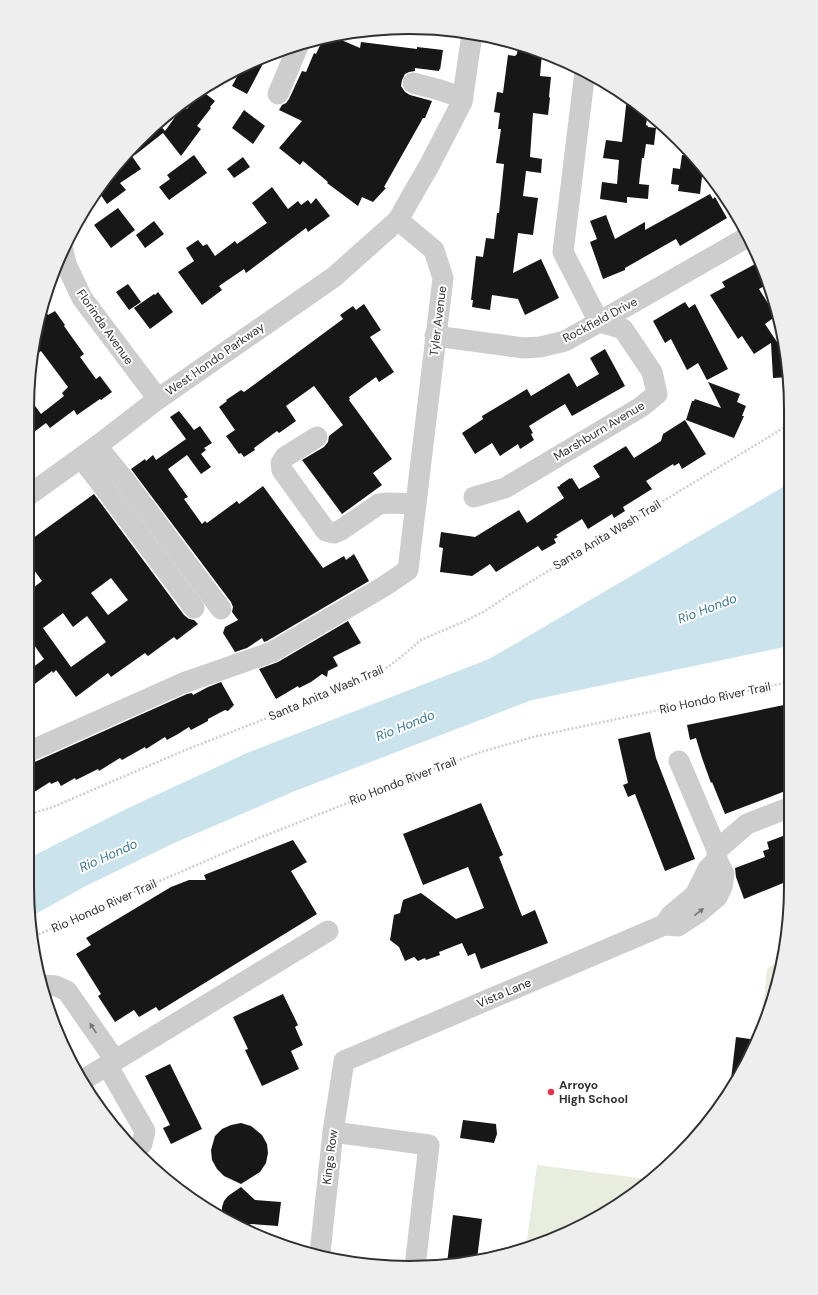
<svg xmlns="http://www.w3.org/2000/svg" width="818" height="1295" font-family="'DM Sans',sans-serif">
<style>
.green{fill:#e8edde}
.water{fill:#cae3ed}
.building{fill:#171717;fill-rule:evenodd}
.lines{fill:none;stroke-linecap:round;stroke-linejoin:round}
.path{stroke:#cdcdcd;stroke-width:2.5;stroke-dasharray:2 2;stroke-linecap:butt}
.minor{stroke:#cdcdcd;stroke-width:21}
.oneway{fill:#777}
.poi-dot{fill:#e83151;stroke:#fff;stroke-width:1.5}
.labels{text-anchor:middle;stroke-width:4;stroke-linejoin:round;paint-order:stroke}
.street-label{font-size:12px;fill:#303030;stroke:#fff}
.poi-label{font-size:12px;font-weight:bold;fill:#303030;stroke:#fff;text-anchor:start}
.water-label{font-size:13px;font-style:italic;fill:#3c7a94;stroke:#fff}
.rim{fill:none;stroke:#303030;stroke-width:2}
</style>
<rect width="100%" height="100%" fill="#fff"/>
<g class="green">
<polygon points="782,958 762,1032 760,1035 767,969"/>
<polygon points="537,1165 647,1179 621,1204 526,1247"/>
</g>
<polygon class="water" points="790,483 789,646 532,700 295,791 172,844 84,887 32,916 27,886 27,859 124,810 247,753 489,659"/>
<g class="building">
<polygon points="332,36 360,48 361,42 417,49 417,47 443,50 440,70 439,69 439,71 415,68 415,71 409,72 405,74 402,80 401,86 405,92 410,95 432,101 425,118 423,118 384,187 386,188 373,202 362,197 358,206 327,183 328,182 303,161 300,165 279,148 302,121 279,110 282,105 286,103 289,99 302,71 306,72 314,53 316,54 323,39"/>
<polygon points="518,44 542,53 540,76 551,77 549,97 550,98 548,115 533,113 530,157 542,159 541,173 526,171 523,196 538,198 533,235 518,233 513,273 541,259 559,298 525,315 518,299 492,295 490,310 472,307 473,300 471,300 476,256 483,257 486,238 494,239 497,213 499,213 504,164 496,163 501,129 498,129 500,113 494,112 497,92 503,93 508,55 515,56 517,54"/>
<polygon points="267,56 247,94 232,86 238,75 232,72"/>
<polygon points="202,91 215,101 210,107 211,108 197,126 201,129 181,156 163,133 135,155 130,150 157,122 165,131 183,106 187,109 196,97 197,98"/>
<polygon points="627,97 642,106 648,112 646,125 648,126 648,127 656,128 654,145 646,144 644,158 642,158 639,184 649,185 648,199 627,197 627,203 600,199 602,182 617,184 619,160 603,158 606,140 622,142"/>
<polygon points="244,110 265,126 253,144 232,128"/>
<polygon points="129,152 141,169 120,183 126,190 107,204 98,191 106,176"/>
<polygon points="194,155 207,173 169,200 159,187 170,179 167,175"/>
<polygon points="682,155 692,156 703,168 700,194 678,191 679,185 671,184 673,168 680,169"/>
<polygon points="243,157 250,167 234,178 227,169"/>
<polygon points="272,187 288,209 298,201 301,205 308,200 311,204 316,198 330,216 308,232 306,228 246,273 244,269 219,286 222,290 202,305 178,272 194,261 186,248 198,240 203,246 207,244 215,256 235,241 237,244 267,223 252,203"/>
<polygon points="710,194 713,199 715,197 727,218 680,246 676,239 625,268 625,270 603,279 590,242 597,239 590,221 606,215 615,239 645,222 645,230"/>
<polygon points="118,208 135,230 111,248 94,225"/>
<polygon points="154,221 164,234 145,248 136,235"/>
<polygon points="757,263 768,284 759,289 776,316 765,324 785,354 789,377 773,378 771,343 754,354 742,336 738,339 710,295 725,287 722,282"/>
<polygon points="128,284 141,302 129,310 116,292"/>
<polygon points="158,292 173,312 150,329 134,308 154,294 155,295"/>
<polygon points="685,302 689,308 695,304 728,369 707,380 698,363 687,370 671,339 665,343 653,321"/>
<polygon points="364,304 381,330 370,337 394,372 379,382 376,377 349,397 350,399 349,400 392,459 373,473 382,485 342,514 302,460 324,447 328,442 329,436 343,425 314,386 286,406 296,421 279,433 277,431 254,448 255,450 244,457 241,453 239,454 226,436 235,430 219,407 227,401 226,400 241,390 244,392 343,319 340,315 353,306 356,310"/>
<polygon points="44,309 48,315 55,311 65,325 64,326 84,354 80,357 96,379 100,376 112,392 101,400 100,399 77,415 74,410 50,428 46,423 30,435 30,399 41,414 64,396 62,393 68,387 41,351 30,360"/>
<polygon points="605,349 625,386 572,416 565,404 545,416 529,426 533,433 531,434 534,440 520,449 518,444 500,456 492,443 475,454 462,433 483,419 482,416 527,389 531,396 569,373 577,387 599,374 590,358"/>
<polygon points="708,382 740,394 737,402 746,406 742,416 744,416 734,438 686,420 692,401 694,401 695,399 721,408"/>
<polygon points="179,411 194,430 200,426 212,443 204,448 206,450 201,454 211,467 201,474 187,455 168,469 188,497 184,499 202,524 205,521 207,523 237,501 239,504 263,486 323,568 344,556 346,560 354,554 369,581 267,641 264,642 262,638 247,648 235,652 223,633 225,627 238,620 232,612 233,607 231,602 131,469 145,459 146,461 153,455 156,460 186,439 170,417"/>
<polygon points="685,420 706,454 682,469 679,463 674,466 673,464 646,481 652,489 623,507 625,511 614,518 612,514 588,529 582,519 556,535 558,537 554,539 556,543 542,551 538,546 496,572 490,564 472,576 440,572 443,548 439,547 441,532 475,537 519,510 527,523 564,498 557,487 560,486 560,485 570,478 570,479 572,478 579,489 600,477 593,466 626,446 634,458 661,441 663,434"/>
<path d="M 94,494 L 184,615 L 189,619 L 194,620 L 198,624 L 177,640 L 174,637 L 148,656 L 145,653 L 111,677 L 108,673 L 76,697 L 56,670 L 53,673 L 52,671 L 28,689 L 28,671 L 44,659 L 29,638 L 29,591 L 42,581 L 29,563 L 29,541 ZM 111,578 L 128,600 L 108,615 L 91,593 ZM 63,613 L 73,627 L 87,616 L 106,642 L 71,667 L 43,628 Z"/>
<polygon points="348,621 361,643 333,657 338,666 328,671 327,677 322,674 311,682 299,688 298,686 276,699 259,669 278,662"/>
<polygon points="221,682 234,705 228,711 225,710 208,719 208,721 191,730 189,727 178,734 167,740 165,737 146,749 145,747 122,760 120,758 99,771 98,769 76,780 75,778 61,786 58,781 51,784 50,782 28,796 28,765 187,694 192,693 193,695 208,687"/>
<polygon points="789,704 789,728 784,729 789,740 788,790 725,814 712,782 711,783 702,758 696,738 690,740 687,725"/>
<polygon points="650,732 656,758 695,859 665,871 635,794 628,797 623,785 628,783 618,739"/>
<polygon points="481,803 503,855 499,857 522,916 535,910 548,943 481,969 475,953 468,956 462,943 439,952 440,955 426,960 425,958 418,961 414,957 405,961 399,947 390,940 394,915 400,913 403,900 421,893 456,919 484,908 468,867 423,885 403,834"/>
<polygon points="783,836 783,838 788,836 788,881 744,899 736,877 735,868 765,857 763,851 769,849 767,842"/>
<polygon points="293,840 307,862 291,871 317,914 159,1011 156,1007 139,1017 134,1010 115,1022 98,996 101,994 76,954 91,945 86,938 171,887 189,880 206,880 204,875"/>
<polygon points="283,994 298,1025 295,1027 303,1045 291,1051 299,1069 262,1086 245,1050 248,1049 233,1017"/>
<polygon points="736,1037 750,1039 748,1055 730,1088"/>
<polygon points="170,1064 202,1129 171,1144 163,1128 170,1125 145,1076"/>
<polygon points="463,1120 496,1124 497,1134 494,1143 460,1138"/>
<polygon points="241,1123 251,1126 262,1135 267,1144 268,1153 266,1163 260,1172 241,1184 224,1176 217,1169 212,1160 211,1150 215,1136 222,1129 231,1125"/>
<polygon points="241,1187 255,1200 281,1202 278,1226 251,1224 246,1226 222,1214 222,1207 224,1201 228,1196"/>
<polygon points="453,1215 482,1219 477,1259 447,1263"/>
</g>
<g class="lines">
<g class="path">
<polyline points="27,815 53,807 183,751 359,682 385,669 401,657 421,640 463,622 483,612 512,593 790,424"/>
<polyline points="35,936 148,886 259,838 434,769 481,752 533,737 789,682"/>
</g>
<g class="minor">
<polyline points="413,83 440,90 463,98"/>
<polyline points="278,94 299,44"/>
<polyline points="63,250 66,264 82,298 158,399"/>
<polyline points="435,336 524,348 540,347 565,341 599,322 749,236"/>
<polyline points="317,437 285,457 281,463 282,470 326,531 334,533 341,530 379,504 389,503 416,504"/>
<polyline points="97,446 123,478 221,609"/>
<polyline points="81,458 103,486 194,608"/>
<polyline points="29,495 97,446 158,399 334,277 398,220 430,164 462,102 472,34"/>
<polyline points="474,497 505,488 641,407 657,394 652,372 623,329 599,322 563,252 585,71"/>
<polyline points="28,752 183,683 272,652 383,587 408,570 443,278 434,250 398,220"/>
<polyline points="679,761 717,850"/>
<polyline points="664,925 671,915 695,895 708,869 717,860"/>
<polyline points="43,985 56,986 67,991 115,1060"/>
<polyline points="107,1065 145,1131 142,1144 137,1147"/>
<polyline points="83,1080 328,931"/>
<polyline points="333,1132 429,1145 415,1267"/>
<polyline points="320,1253 333,1132 344,1061 664,925 678,926 698,913 717,897 722,887 724,874 717,860 717,850 747,824 788,808"/>
</g>
</g>
<defs><path id="oneway-solid" d="M-6-.8H1V-3.2L6.5 0L1 3.2V.8H-6Z"/></defs>
<g class="oneway">
<use href="#oneway-solid" transform="translate(699 912) rotate(-38)"/>
<use href="#oneway-solid" transform="translate(93 1028) rotate(-124)"/>
</g>
<circle class="poi-dot" cx="551" cy="1092" r="4"/>
<g class="labels">
<g class="street-label">
<text transform="translate(600 320) rotate(-28)" y="4">Rockfield Drive</text>
<text transform="translate(438 321) rotate(-83)" y="4">Tyler Avenue</text>
<text transform="translate(105 327) rotate(55)" y="4">Florinda Avenue</text>
<text transform="translate(215 359) rotate(-35)" y="4">West Hondo Parkway</text>
<text transform="translate(599 431) rotate(-31)" y="4">Marshburn Avenue</text>
<text transform="translate(607 535) rotate(-31)" y="4">Santa Anita Wash Trail</text>
<text transform="translate(326 693) rotate(-23)" y="4">Santa Anita Wash Trail</text>
<text transform="translate(715 698) rotate(-12)" y="4">Rio Hondo River Trail</text>
<text transform="translate(403 781) rotate(-21)" y="4">Rio Hondo River Trail</text>
<text transform="translate(104 906) rotate(-24)" y="4">Rio Hondo River Trail</text>
<text transform="translate(504 993) rotate(-23)" y="4">Vista Lane</text>
<text transform="translate(330 1157) rotate(-83)" y="4">Kings Row</text>
</g>
<g class="poi-label">
<text x="559" y="1089">Arroyo<tspan x="559" dy="14">High School</tspan></text>
</g>
<g class="water-label">
<text transform="translate(707 608) rotate(-21)" y="5">Rio Hondo</text>
<text transform="translate(405 725) rotate(-22)" y="5">Rio Hondo</text>
<text transform="translate(108 855) rotate(-24)" y="5">Rio Hondo</text>
</g>
</g>
<path d="M0 0H818V1295H0ZM409 34H409A375 375 0 0 1 784 409V886A375 375 0 0 1 409 1261H409A375 375 0 0 1 34 886V409A375 375 0 0 1 409 34Z" fill="#eee" fill-rule="evenodd"/>
<path class="rim" d="M409 34H409A375 375 0 0 1 784 409V886A375 375 0 0 1 409 1261H409A375 375 0 0 1 34 886V409A375 375 0 0 1 409 34Z"/>
</svg>
